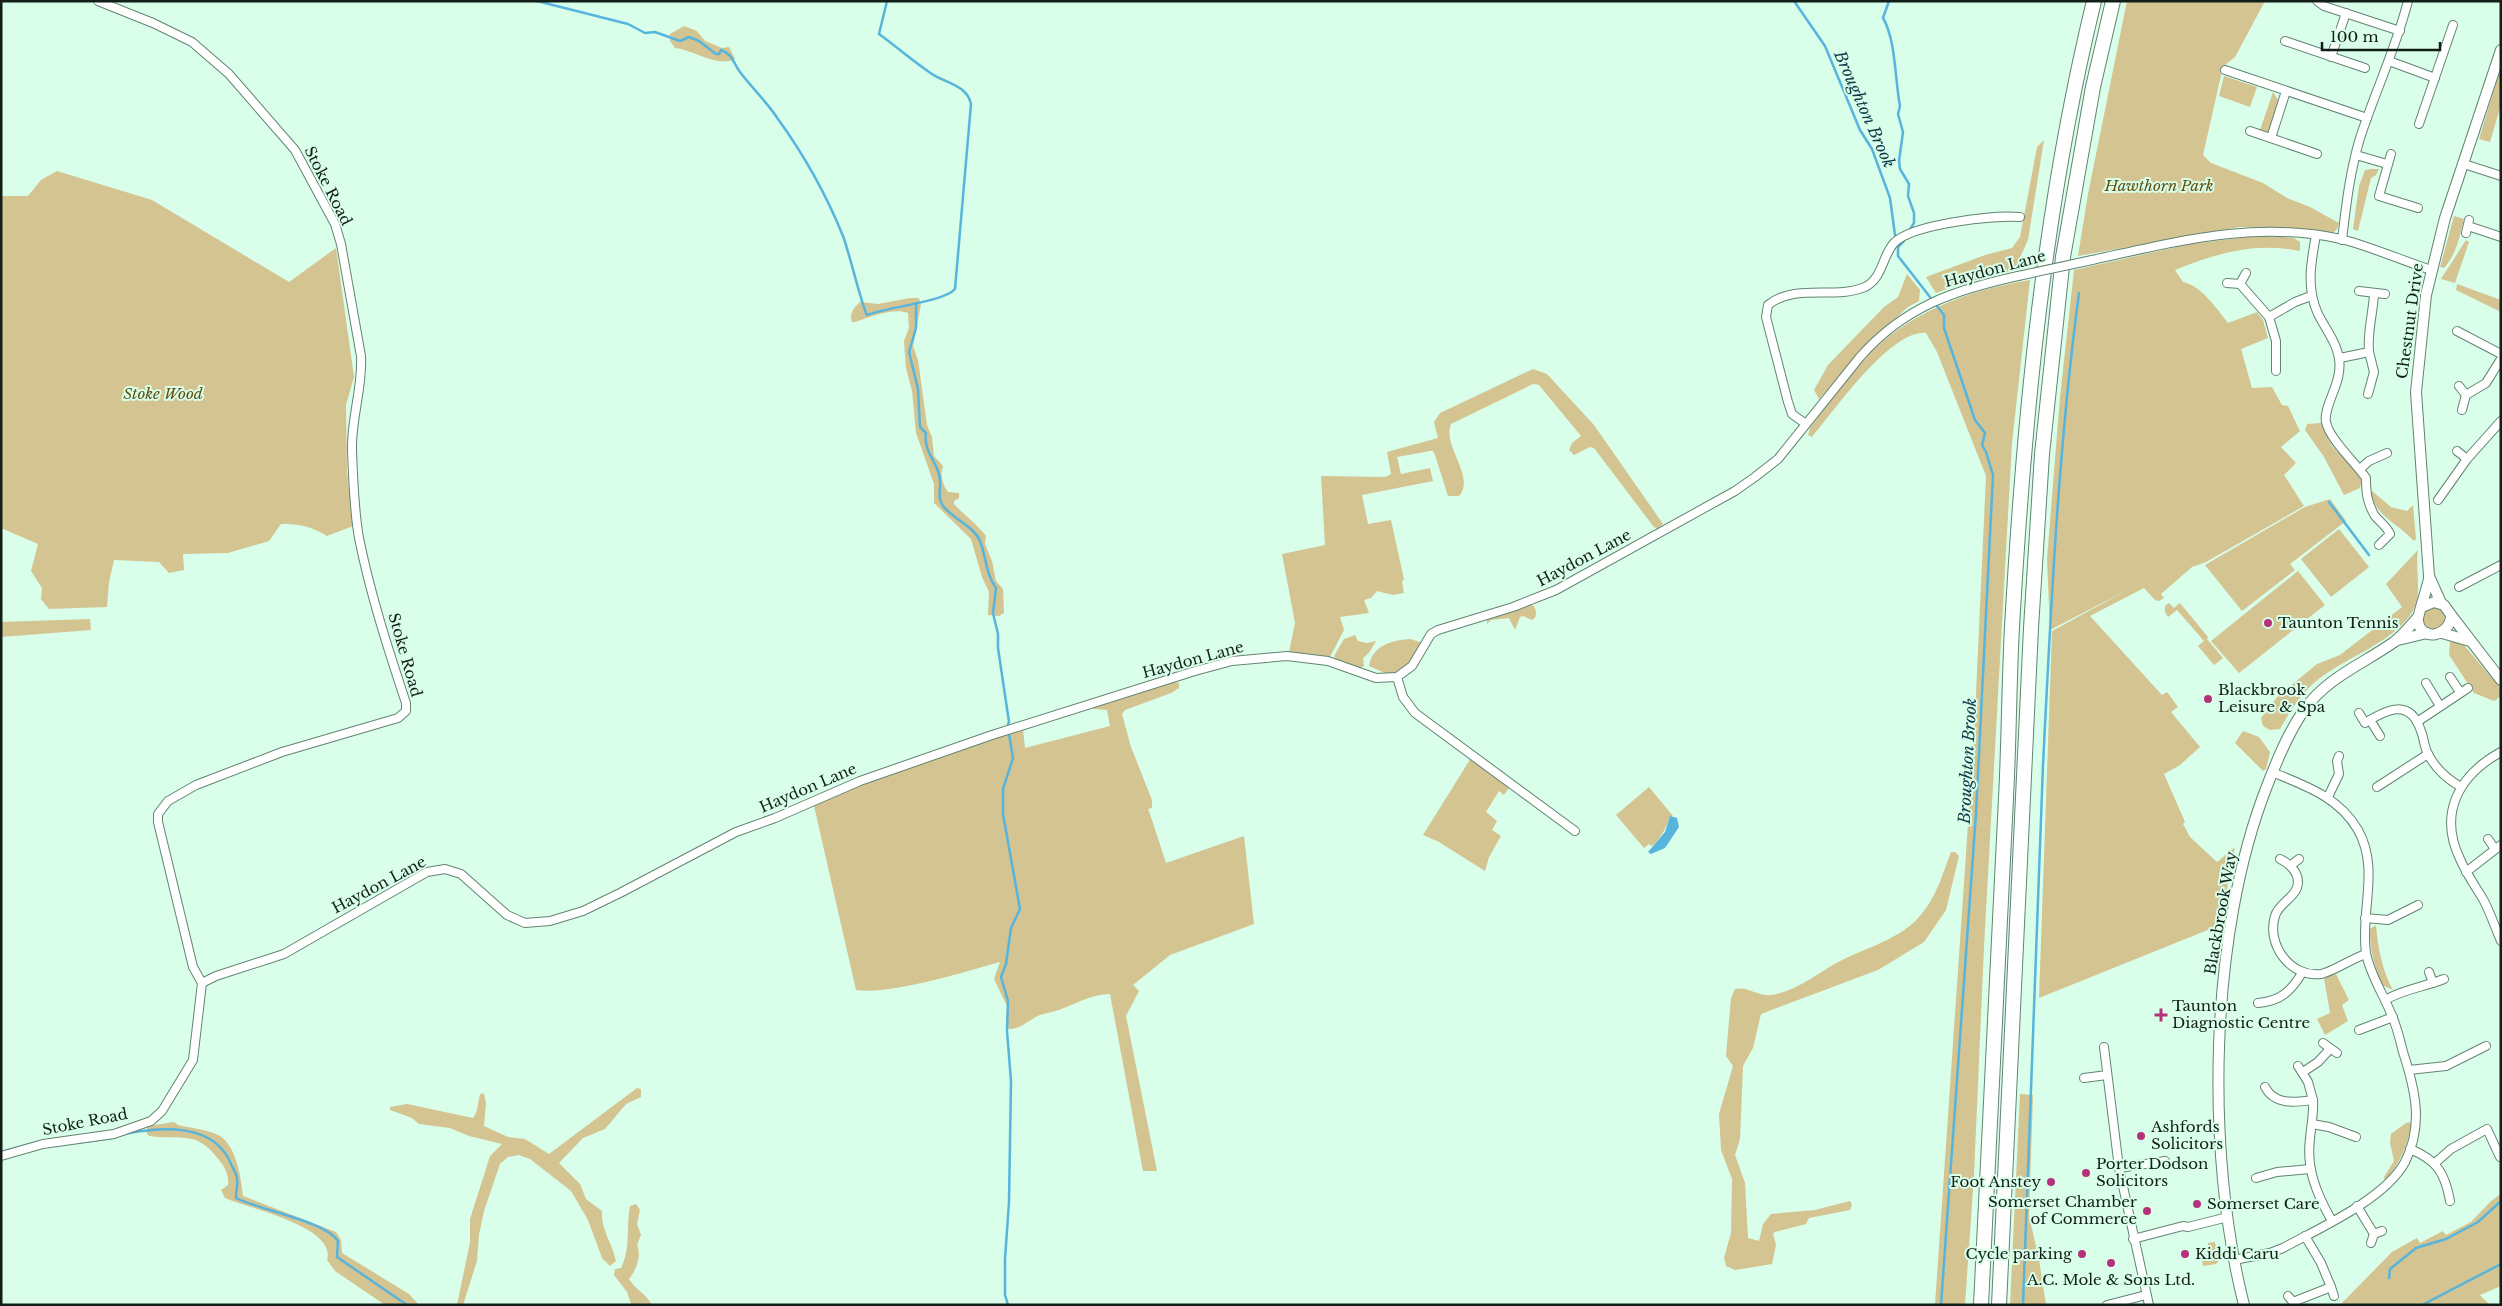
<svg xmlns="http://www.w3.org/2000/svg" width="2502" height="1306" font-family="'Libre Baskerville',serif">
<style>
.green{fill:#d4c491}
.water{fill:#57b5dd}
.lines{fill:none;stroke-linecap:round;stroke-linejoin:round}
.stream{stroke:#57b5dd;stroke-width:2.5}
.minor-casing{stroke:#628471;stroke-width:10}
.tertiary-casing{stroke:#628471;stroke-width:12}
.motorway-casing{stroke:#628471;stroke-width:16}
.minor{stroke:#fff;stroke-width:8}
.tertiary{stroke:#fff;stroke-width:10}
.motorway{stroke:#fff;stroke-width:14}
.minor-bridge-casing{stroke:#628471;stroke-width:10;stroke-linecap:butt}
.minor-bridge{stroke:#fff;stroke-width:8}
.poi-dot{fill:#b5327a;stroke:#d9fee9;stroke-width:2}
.labels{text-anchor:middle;stroke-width:4;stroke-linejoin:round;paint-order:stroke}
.street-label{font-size:15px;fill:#121f18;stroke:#d9fee9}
.park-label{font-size:15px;font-style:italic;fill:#614f10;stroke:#d9fee9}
.poi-label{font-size:15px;fill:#121f18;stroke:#d9fee9;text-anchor:start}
.water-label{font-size:16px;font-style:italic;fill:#0f3a4a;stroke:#d9fee9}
</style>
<rect width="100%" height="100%" fill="#d9fee9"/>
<g class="green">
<polygon points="2127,1 2265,1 2235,57 2225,65 2222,71 2203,155 2211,163 2263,183 2287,198 2310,207 2339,223 2337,229 2332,234 2272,227 2240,227 2078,256 2088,194"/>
<path d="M 684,26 L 697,31 L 705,41 L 722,48 L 729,47 L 735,59 C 717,68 694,50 675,48 L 670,41 L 670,34 Z"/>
<polygon points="2501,67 2501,105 2490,142 2479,139"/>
<polygon points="2224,76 2257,87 2250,107 2219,96"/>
<polygon points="2273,92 2280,103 2270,137 2259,133"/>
<polygon points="2044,140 2028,240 2018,262 2018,269 1960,284 1936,293 1926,277 1985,255 2012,248 2020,237 2037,147"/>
<polygon points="2371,169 2379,169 2376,175 2371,178 2358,231 2353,229 2359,186 2365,170"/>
<path d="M 57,171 L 152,200 L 289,282 L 336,248 L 354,377 L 346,405 L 347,472 L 353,526 L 327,536 C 311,526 299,524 281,524 L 269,541 L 228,553 L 183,554 L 184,570 L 169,573 L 159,562 L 114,560 L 109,582 L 107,607 L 49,609 L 41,599 L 42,588 L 31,571 L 38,544 L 1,528 L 1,196 L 28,196 L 41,180 Z"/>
<path d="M 2454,216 L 2464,219 C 2460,236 2456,255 2444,268 L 2440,267 Z"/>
<path d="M 2264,235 L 2294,238 L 2300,242 L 2300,251 C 2255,242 2217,253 2175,270 L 2183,282 C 2202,286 2216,308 2228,323 L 2257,312 L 2263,320 L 2268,338 L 2241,349 L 2252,388 L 2272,387 L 2282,405 L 2288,406 L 2300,431 L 2281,447 L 2296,463 L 2284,475 L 2304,506 L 2206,562 L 2192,567 L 2161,594 L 2164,598 L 2159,601 L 2155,600 L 2144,588 L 2090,616 L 2162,695 L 2167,692 L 2178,707 L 2171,712 L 2200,747 L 2180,765 L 2164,774 L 2185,822 L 2183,824 L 2190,837 L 2217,862 L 2235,847 L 2220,925 L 2039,998 L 2052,631 L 2131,588 L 2050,630 L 2047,559 L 2060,397 L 2074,270 L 2190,244 Z"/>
<polygon points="2466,240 2469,242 2455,283 2441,279"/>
<polygon points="1907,274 1920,290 1919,301 1908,307 1867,344 1819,399 1814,390 1828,365 1884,307 1898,297"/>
<path d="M 2030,280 L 2012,443 L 1984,947 L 1974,1175 L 1965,1305 L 1935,1305 L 1974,737 L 1986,476 L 1937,352 L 1926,333 C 1891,329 1834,411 1812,437 L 1808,435 L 1810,428 C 1827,406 1843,383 1862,362 C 1905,313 1968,290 2030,280 Z"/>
<polygon points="2457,284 2501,300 2501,312 2456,290"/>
<path d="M 910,298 L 919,298 L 921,304 L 913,346 L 918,360 L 927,425 L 932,437 L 934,456 L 943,466 C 940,475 942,484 948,492 L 959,493 L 959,498 L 954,501 L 954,504 C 965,516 976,523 986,536 L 985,544 L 992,561 L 996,581 L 1003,589 L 1004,613 L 999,616 L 988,615 L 989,592 L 982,577 L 971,539 L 934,503 L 934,484 L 916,433 L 912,391 L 906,368 L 904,341 L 909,328 L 908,313 C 894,307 869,317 855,322 L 852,322 C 849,313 854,308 860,302 L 878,304 Z"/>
<path d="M 1533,369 L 1547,374 L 1594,425 L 1663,524 L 1657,529 L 1653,526 L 1594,448 L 1590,447 L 1574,455 L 1569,450 L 1572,443 L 1581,436 L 1539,385 L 1533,384 L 1451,424 C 1442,447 1476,476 1459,496 L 1448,496 L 1435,455 L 1433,451 L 1430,451 L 1397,457 L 1401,474 L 1430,468 L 1433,481 L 1362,495 L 1368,524 L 1391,520 L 1403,575 L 1404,580 L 1402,581 L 1404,593 L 1393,595 L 1377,591 L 1371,598 L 1364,600 L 1369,613 L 1340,617 L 1344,630 L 1330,657 L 1289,652 L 1295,623 L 1282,554 L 1325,545 L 1321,476 L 1385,477 L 1391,474 L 1387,452 L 1438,438 L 1434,422 L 1440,413 Z"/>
<polygon points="2321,423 2332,446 2362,478 2360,488 2344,495 2324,457 2305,430 2307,424"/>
<path d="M 2372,491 L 2391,507 L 2407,511 L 2413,505 L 2416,539 L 2414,541 C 2395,521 2379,519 2369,492 Z"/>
<polygon points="2330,499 2346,521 2290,564 2295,570 2242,611 2205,565 2305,507"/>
<polygon points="2339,529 2369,567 2331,597 2301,559"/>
<path d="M 2418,550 C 2415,567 2421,587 2416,604 C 2402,641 2343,657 2314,683 C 2300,695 2289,713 2280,729 L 2270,730 L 2263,726 L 2261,718 L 2278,696 L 2317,664 L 2340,655 L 2402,607 L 2386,584 Z"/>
<polygon points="2298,571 2325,605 2239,673 2211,641"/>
<polygon points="2169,603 2174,608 2180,603 2208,637 2207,639 2223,658 2214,665 2198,646 2204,641 2177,610 2168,617 2165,612 2165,606"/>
<path d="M 1529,604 L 1534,606 C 1536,611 1538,616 1532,620 L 1523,616 L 1520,617 L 1515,630 L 1509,618 L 1491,620 L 1487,624 L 1487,620 Z"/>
<circle cx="2434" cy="618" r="11"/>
<polygon points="90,619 91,630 1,637 1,622"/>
<polygon points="1355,635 1358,641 1367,643 1376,641 1369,653 1363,658 1364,666 1360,668 1337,661 1334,656 1344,639"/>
<path d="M 1411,639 L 1422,643 C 1414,658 1406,673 1387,674 L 1369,666 C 1372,645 1393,640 1411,639 Z"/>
<polygon points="2450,641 2464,645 2501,689 2501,696 2494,701 2474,693 2449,655"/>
<path d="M 1175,682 L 1179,683 L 1179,688 L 1171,693 L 1125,710 L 1122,714 L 1131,747 L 1152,800 L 1152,808 L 1148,809 L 1150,814 L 1166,863 L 1244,836 L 1254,924 L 1170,955 L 1133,985 L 1139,991 L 1126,1016 L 1157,1171 L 1143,1171 L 1110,994 C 1091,994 1076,1004 1059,1010 C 1053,1012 1046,1013 1040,1015 C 1028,1020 1021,1029 1009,1029 L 1006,1023 L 1007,1006 L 994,979 L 1000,962 C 964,972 891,995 856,990 L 814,806 L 862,784 L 1023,729 L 1025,748 L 1110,726 L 1107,710 L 1093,709 L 1094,707 Z"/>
<polygon points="2243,731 2259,737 2270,752 2266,769 2263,771 2235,743"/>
<polygon points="1471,758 1510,786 1504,795 1499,791 1486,812 1497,821 1492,830 1501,836 1489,857 1485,871 1439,842 1423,835"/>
<path d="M 1649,787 L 1673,816 L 1670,817 C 1665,829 1662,837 1652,846 L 1649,844 L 1644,848 L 1616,815 Z"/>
<path d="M 1951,852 L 1955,852 L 1959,856 L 1946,910 L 1924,942 L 1878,970 L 1761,1014 L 1753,1048 L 1743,1066 L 1740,1139 L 1735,1155 L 1745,1183 L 1748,1238 L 1759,1241 L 1763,1224 L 1771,1214 L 1815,1210 L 1850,1201 L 1852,1205 L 1850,1210 L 1809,1218 L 1806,1224 L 1775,1232 L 1773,1234 L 1776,1245 L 1772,1264 L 1735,1270 L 1726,1266 L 1724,1258 L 1731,1233 L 1732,1179 L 1721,1150 L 1719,1114 L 1733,1066 L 1726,1056 L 1731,998 L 1735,989 C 1748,986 1759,997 1772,995 C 1800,990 1821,970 1846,958 C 1870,947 1902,937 1919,917 C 1936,898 1942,876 1951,852 Z"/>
<path d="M 2376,925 C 2378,948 2382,970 2393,990 L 2382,985 C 2374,966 2370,950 2370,929 Z"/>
<polygon points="2336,974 2349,1000 2342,1005 2348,1021 2325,1035 2317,1019 2330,1013 2324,978"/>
<path d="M 637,1088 L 641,1089 L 641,1097 L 626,1104 L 605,1129 L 583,1138 L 559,1163 L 580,1184 L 586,1199 L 602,1211 C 601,1230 612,1243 616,1261 L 610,1266 L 602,1258 L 588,1220 L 571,1191 L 530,1159 L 519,1155 L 508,1157 L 500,1164 L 484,1211 L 479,1235 L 477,1261 L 463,1305 L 457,1305 L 470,1242 L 470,1219 L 490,1156 L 502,1144 L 469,1136 L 450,1128 L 419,1124 L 412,1118 L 390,1110 L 390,1107 L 407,1104 L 473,1118 C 479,1111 477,1101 481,1093 L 484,1094 L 486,1103 L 484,1126 L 508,1137 L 525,1139 L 549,1154 Z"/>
<polygon points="2020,1094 2033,1095 2029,1216 2039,1259 2046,1305 2010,1305"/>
<path d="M 174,1122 L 178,1125 C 190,1128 204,1129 216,1134 C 236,1142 241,1177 243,1196 L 336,1232 L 341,1240 L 342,1253 L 409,1294 L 419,1305 L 385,1305 L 335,1271 L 327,1260 C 337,1226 247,1208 225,1198 L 221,1190 L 228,1185 C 229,1175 225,1167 219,1160 C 196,1129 182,1141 149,1136 L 146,1132 L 148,1126 Z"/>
<path d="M 2412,1122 C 2408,1145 2400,1163 2385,1181 L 2384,1177 L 2394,1161 L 2390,1143 L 2391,1134 L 2406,1123 Z"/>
<polygon points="2501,1194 2501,1286 2480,1295 2490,1305 2340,1305 2392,1252 2417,1238 2420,1243 2443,1231 2446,1235 2471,1222 2491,1201"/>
<path d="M 636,1204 L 640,1210 L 637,1224 L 641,1235 L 637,1245 C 642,1256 636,1270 629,1279 C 636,1290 646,1294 652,1305 L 631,1304 L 627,1292 L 614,1275 L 615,1269 L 621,1268 C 631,1249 626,1227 630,1206 Z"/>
<polygon points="2214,1242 2218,1248 2220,1260 2216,1264 2203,1266 2202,1261 2208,1257 2208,1243"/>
</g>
<polygon class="water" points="1670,816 1677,818 1679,827 1665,848 1651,854 1648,852 1665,832"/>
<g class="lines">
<g class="stream">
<path d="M 537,1 L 628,24 L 645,33 L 655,32 L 680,41 L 689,37 L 699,41 L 716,54 L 719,54 L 721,50 C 733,54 733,63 740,72 C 752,88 767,102 778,119 C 804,155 826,194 843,236 C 848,248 863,310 867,315 C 887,307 944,302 955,289 L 971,104 C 967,85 945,83 932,74 C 914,62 897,47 879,34 L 887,1"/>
<polyline points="1794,1 1825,46 1860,130 1872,149 1890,198 1895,235"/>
<path d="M 1889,1 L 1883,18 C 1896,40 1895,81 1900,106 L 1898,114 L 1903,132 L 1899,161 L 1900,169 L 1909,184 L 1908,196 L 1914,213 L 1914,223 L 1909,231"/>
<polyline points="1898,246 1898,256 1944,315 1944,328 1975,420 1985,433 1982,445 1986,452 1993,475 1976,813 1941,1305"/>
<polyline points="1898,247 1904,241"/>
<path d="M 916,303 L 916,328 L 909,352 L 918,389 L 920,427 L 926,433 C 923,453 939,463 940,480 C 941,489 937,498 943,506 C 953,519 974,526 980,541 C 986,556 986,575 996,588 L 993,613 L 998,634 L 998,648 L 1009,722 L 1008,724"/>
<polyline points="2329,502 2369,555"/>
<path d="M 124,1134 C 161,1127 214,1122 231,1164 C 233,1168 236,1173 237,1178 C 238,1185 236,1191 236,1198 C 259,1210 325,1221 338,1241 L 337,1257 L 407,1305"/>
<polyline points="76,1143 112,1138"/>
<polyline points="2389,1278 2390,1269 2416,1248 2446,1239 2478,1222 2501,1201"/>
<polyline points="1008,1305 1005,1295 1005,1259 1009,1202 1011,1081 1007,1031 1008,1001 1001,977 1006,964 1011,928 1020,909 1003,814 1003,789 1013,758 1009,734"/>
<path d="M 2023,1305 C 2028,1125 2035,945 2043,765 C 2051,607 2058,450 2079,293"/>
<polyline points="2422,1305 2501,1264"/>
</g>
<g class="minor-casing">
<g id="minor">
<polyline points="2317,1 2324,6 2400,31"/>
<polyline points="2285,41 2365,68"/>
<polyline points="2331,57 2346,13"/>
<polyline points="2389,61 2435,78"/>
<polyline points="2225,70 2367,118"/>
<polyline points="2419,124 2453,25"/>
<polyline points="2250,131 2317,154"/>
<polyline points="2271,138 2286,91"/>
<polyline points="2391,154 2379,196 2418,208"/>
<polyline points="2356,155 2387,164"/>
<polyline points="2464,164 2501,176"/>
<polyline points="2468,226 2501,237"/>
<polyline points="2466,233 2469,220"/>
<path d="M 2316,235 C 2311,262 2306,288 2318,314 C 2325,328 2337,343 2339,359 C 2343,383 2323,405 2326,422 C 2330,440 2355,462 2366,478 C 2366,492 2367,503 2375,516 C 2380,522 2387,527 2390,534 L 2379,545"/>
<path d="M 2342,240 C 2346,206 2350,171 2360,138 C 2375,92 2396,48 2408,1"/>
<path d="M 2092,260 C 2176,242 2254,220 2341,239 C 2372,247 2401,260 2431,270"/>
<polyline points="2227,283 2240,284 2246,273"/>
<polyline points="2240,284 2269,317"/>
<polyline points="2359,291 2385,294"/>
<polyline points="2457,331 2501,354"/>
<path d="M 2340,358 L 2369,352 C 2367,332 2373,314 2374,294"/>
<polyline points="2276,371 2276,341 2269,317 2295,302 2311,296"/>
<polyline points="2459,386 2466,395"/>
<polyline points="2368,394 2374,372 2369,352"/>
<polyline points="2462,410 2466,395 2486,383 2501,359"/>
<path d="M 1806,424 L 1792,414 L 1788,402 L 1766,317 L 1768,305 C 1795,283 1834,300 1865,287 C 1883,278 1882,256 1894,243 C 1912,224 1994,215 2020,217"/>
<polyline points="2457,451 2467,459"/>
<polyline points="2360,469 2369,461 2387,453"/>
<polyline points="2438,500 2467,459 2501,421"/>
<polyline points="2459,587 2501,565"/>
<polyline points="1397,677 1403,697 1415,713 1575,831"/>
<polyline points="2450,677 2460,692"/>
<polyline points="2426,683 2440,706"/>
<path d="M 2359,713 L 2365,723 C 2387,709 2410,698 2421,731 C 2424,738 2424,747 2428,754 C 2435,768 2447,779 2461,787"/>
<polyline points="2370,720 2380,736"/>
<polyline points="2417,722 2468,688"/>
<path d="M 2501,752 C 2459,775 2438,813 2460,859 C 2466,873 2475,886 2483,899 C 2490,912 2495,927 2501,941"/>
<polyline points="2377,787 2428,754"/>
<polyline points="2328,797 2339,774 2337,761 2339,756"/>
<polyline points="2488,839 2495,849"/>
<path d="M 2280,859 C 2289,863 2298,872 2298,882 C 2298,897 2279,902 2275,916 C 2266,945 2291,978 2321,974 C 2332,972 2353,958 2366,954"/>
<polyline points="2290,866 2299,859"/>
<polyline points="2466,872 2501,845"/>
<polyline points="2365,918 2388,920 2418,905"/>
<polyline points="2429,972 2433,983"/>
<path d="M 202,983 L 216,976 L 284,954 L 427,872 L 445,869 L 461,874 L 507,915 L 525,923 L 550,921 L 583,911 L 620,893 L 736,832 L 775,818 L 860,781 L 992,735 L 1195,671 L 1232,661 L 1287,656 L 1328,661 L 1376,678 L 1397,677 L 1412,666 L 1431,634 L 1438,630 L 1513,607 L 1556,590 L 1735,491 L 1755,477 L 1778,459 L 1860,357 C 1904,307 1954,290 2018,276"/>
<path d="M 2385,1000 C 2404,989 2424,987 2444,979"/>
<path d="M 2258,1003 C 2281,1001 2291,991 2302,973"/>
<polyline points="2359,1030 2393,1017"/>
<polyline points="2323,1043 2337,1053"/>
<polyline points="2104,1047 2119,1168 2149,1305"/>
<polyline points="2298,1066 2308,1082 2313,1100"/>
<polyline points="2409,1070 2446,1066 2486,1046"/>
<polyline points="2303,1072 2318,1062 2330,1049"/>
<polyline points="2084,1078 2107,1075"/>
<path d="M 2265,1087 C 2275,1106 2296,1102 2313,1100 C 2314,1113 2311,1125 2310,1139 C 2306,1169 2317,1195 2332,1221"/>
<polyline points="2312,1124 2329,1127 2356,1137"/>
<path d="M 2410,1149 C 2437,1160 2445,1173 2450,1201"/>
<path d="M 1,1156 L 43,1144 L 114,1134 L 151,1121 L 162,1111 L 193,1060 L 202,983 L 193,967 L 158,822 L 158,814 L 168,801 L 196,785 L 282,752 L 398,718 L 406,711 L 406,703 C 388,649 370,593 359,538 C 354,510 353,479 352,450 C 351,418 363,387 361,356 L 341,244 L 335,224 L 295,150 L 229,74 L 192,42 L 153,23 L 98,1"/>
<polyline points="2435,1163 2451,1149 2487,1129 2500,1157"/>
<polyline points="2119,1168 2165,1161"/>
<polyline points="2256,1178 2277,1172 2310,1169"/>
<polyline points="2357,1206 2374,1234"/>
<polyline points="2133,1239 2183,1226 2188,1227 2228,1217"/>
<polyline points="2371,1243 2374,1234 2382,1231"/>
<path d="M 2234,1260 L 2270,1253 L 2283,1248 C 2320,1228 2385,1199 2405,1162 C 2424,1125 2415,1089 2403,1052 C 2400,1040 2397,1027 2392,1016 C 2384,995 2370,975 2366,953 C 2360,912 2380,869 2358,830 C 2339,797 2306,786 2272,772"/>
<polyline points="2331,1287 2334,1296"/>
<polyline points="2288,1296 2293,1302 2331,1287 2321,1263 2305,1236"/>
<polyline points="2107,1305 2146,1295"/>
</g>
</g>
<g class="tertiary-casing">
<g id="tertiary">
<polyline points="2441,603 2429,576 2416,392 2426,295 2445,218 2501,50"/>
<path d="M 2422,607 L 2434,602 L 2444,605 L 2451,615 C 2451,636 2421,643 2418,621 C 2417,616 2428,587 2429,578"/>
<polyline points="2451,615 2501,680"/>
<polyline points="2442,633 2470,641"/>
<polyline points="2398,640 2427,633"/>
<path d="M 2244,1305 C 2205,1151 2209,934 2267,786 C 2277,760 2288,733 2304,710 C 2326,678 2363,664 2394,642 C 2403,635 2410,626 2418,617"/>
</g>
</g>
<g class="motorway-casing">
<g id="motorway">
<path d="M 1981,1305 C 1990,1136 1998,967 2006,798 C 2009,741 2009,684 2012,627 C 2024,417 2044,206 2094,1"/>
<polyline points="1999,1305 2031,628 2042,454 2063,257 2093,87 2113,1"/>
</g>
</g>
<use href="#minor" class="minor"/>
<use href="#tertiary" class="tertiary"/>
<use href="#motorway" class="motorway"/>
<g class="minor-bridge-casing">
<polyline id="minor-bridge" points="2018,276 2092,260"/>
</g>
<use href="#minor-bridge" class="minor-bridge"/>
</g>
<g class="poi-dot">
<circle cx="2268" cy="623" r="5"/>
<circle cx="2208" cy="699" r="5"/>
<path d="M2158.5 1007.5h5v5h5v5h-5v5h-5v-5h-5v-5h5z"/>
<circle cx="2141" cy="1136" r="5"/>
<circle cx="2086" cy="1173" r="5"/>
<circle cx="2051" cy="1182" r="5"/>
<circle cx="2197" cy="1204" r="5"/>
<circle cx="2147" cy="1211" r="5"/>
<circle cx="2082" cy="1254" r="5"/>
<circle cx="2185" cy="1254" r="5"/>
<circle cx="2111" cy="1263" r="5"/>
</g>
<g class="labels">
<g class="street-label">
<text transform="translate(328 186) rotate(63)" y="5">Stoke Road</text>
<text transform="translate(1995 269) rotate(-15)" y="5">Haydon Lane</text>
<text transform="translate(2410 321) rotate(-82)" y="5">Chestnut Drive</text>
<text transform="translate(1584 558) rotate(-28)" y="5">Haydon Lane</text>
<text transform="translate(405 655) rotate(74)" y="5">Stoke Road</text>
<text transform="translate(1193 660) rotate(-15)" y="5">Haydon Lane</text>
<text transform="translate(808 788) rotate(-23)" y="5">Haydon Lane</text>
<text transform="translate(379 885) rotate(-28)" y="5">Haydon Lane</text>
<text transform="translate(2221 913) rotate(-80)" y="5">Blackbrook Way</text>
<text transform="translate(85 1122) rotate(-11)" y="5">Stoke Road</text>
</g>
<g class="park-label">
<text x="2159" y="191">Hawthorn Park</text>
<text x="163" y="399">Stoke Wood</text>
</g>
<g class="poi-label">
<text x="2278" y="628">Taunton Tennis</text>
<text x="2218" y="695">Blackbrook<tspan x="2218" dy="17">Leisure &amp; Spa</tspan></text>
<text x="2172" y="1011">Taunton<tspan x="2172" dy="17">Diagnostic Centre</tspan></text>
<text x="2151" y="1132">Ashfords<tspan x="2151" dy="17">Solicitors</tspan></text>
<text x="2096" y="1169">Porter Dodson<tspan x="2096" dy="17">Solicitors</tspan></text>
<text x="2041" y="1187" text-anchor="end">Foot Anstey</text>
<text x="2137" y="1207" text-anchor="end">Somerset Chamber<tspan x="2137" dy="17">of Commerce</tspan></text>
<text x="2207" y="1209">Somerset Care</text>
<text x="2072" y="1259" text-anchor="end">Cycle parking</text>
<text x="2195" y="1259">Kiddi Caru</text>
<text x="2111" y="1285" text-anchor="middle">A.C. Mole &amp; Sons Ltd.</text>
</g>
<g class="water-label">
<text transform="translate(1865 109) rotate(66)" y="6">Broughton Brook</text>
<text transform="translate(1967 761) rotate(-87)" y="6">Broughton Brook</text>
</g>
</g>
<rect width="2502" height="1306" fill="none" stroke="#121f18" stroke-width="5"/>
<path d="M2322 42v8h118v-8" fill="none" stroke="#121f18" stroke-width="2.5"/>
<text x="2330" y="42" font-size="15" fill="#121f18" stroke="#d9fee9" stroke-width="4" paint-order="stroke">100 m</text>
</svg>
